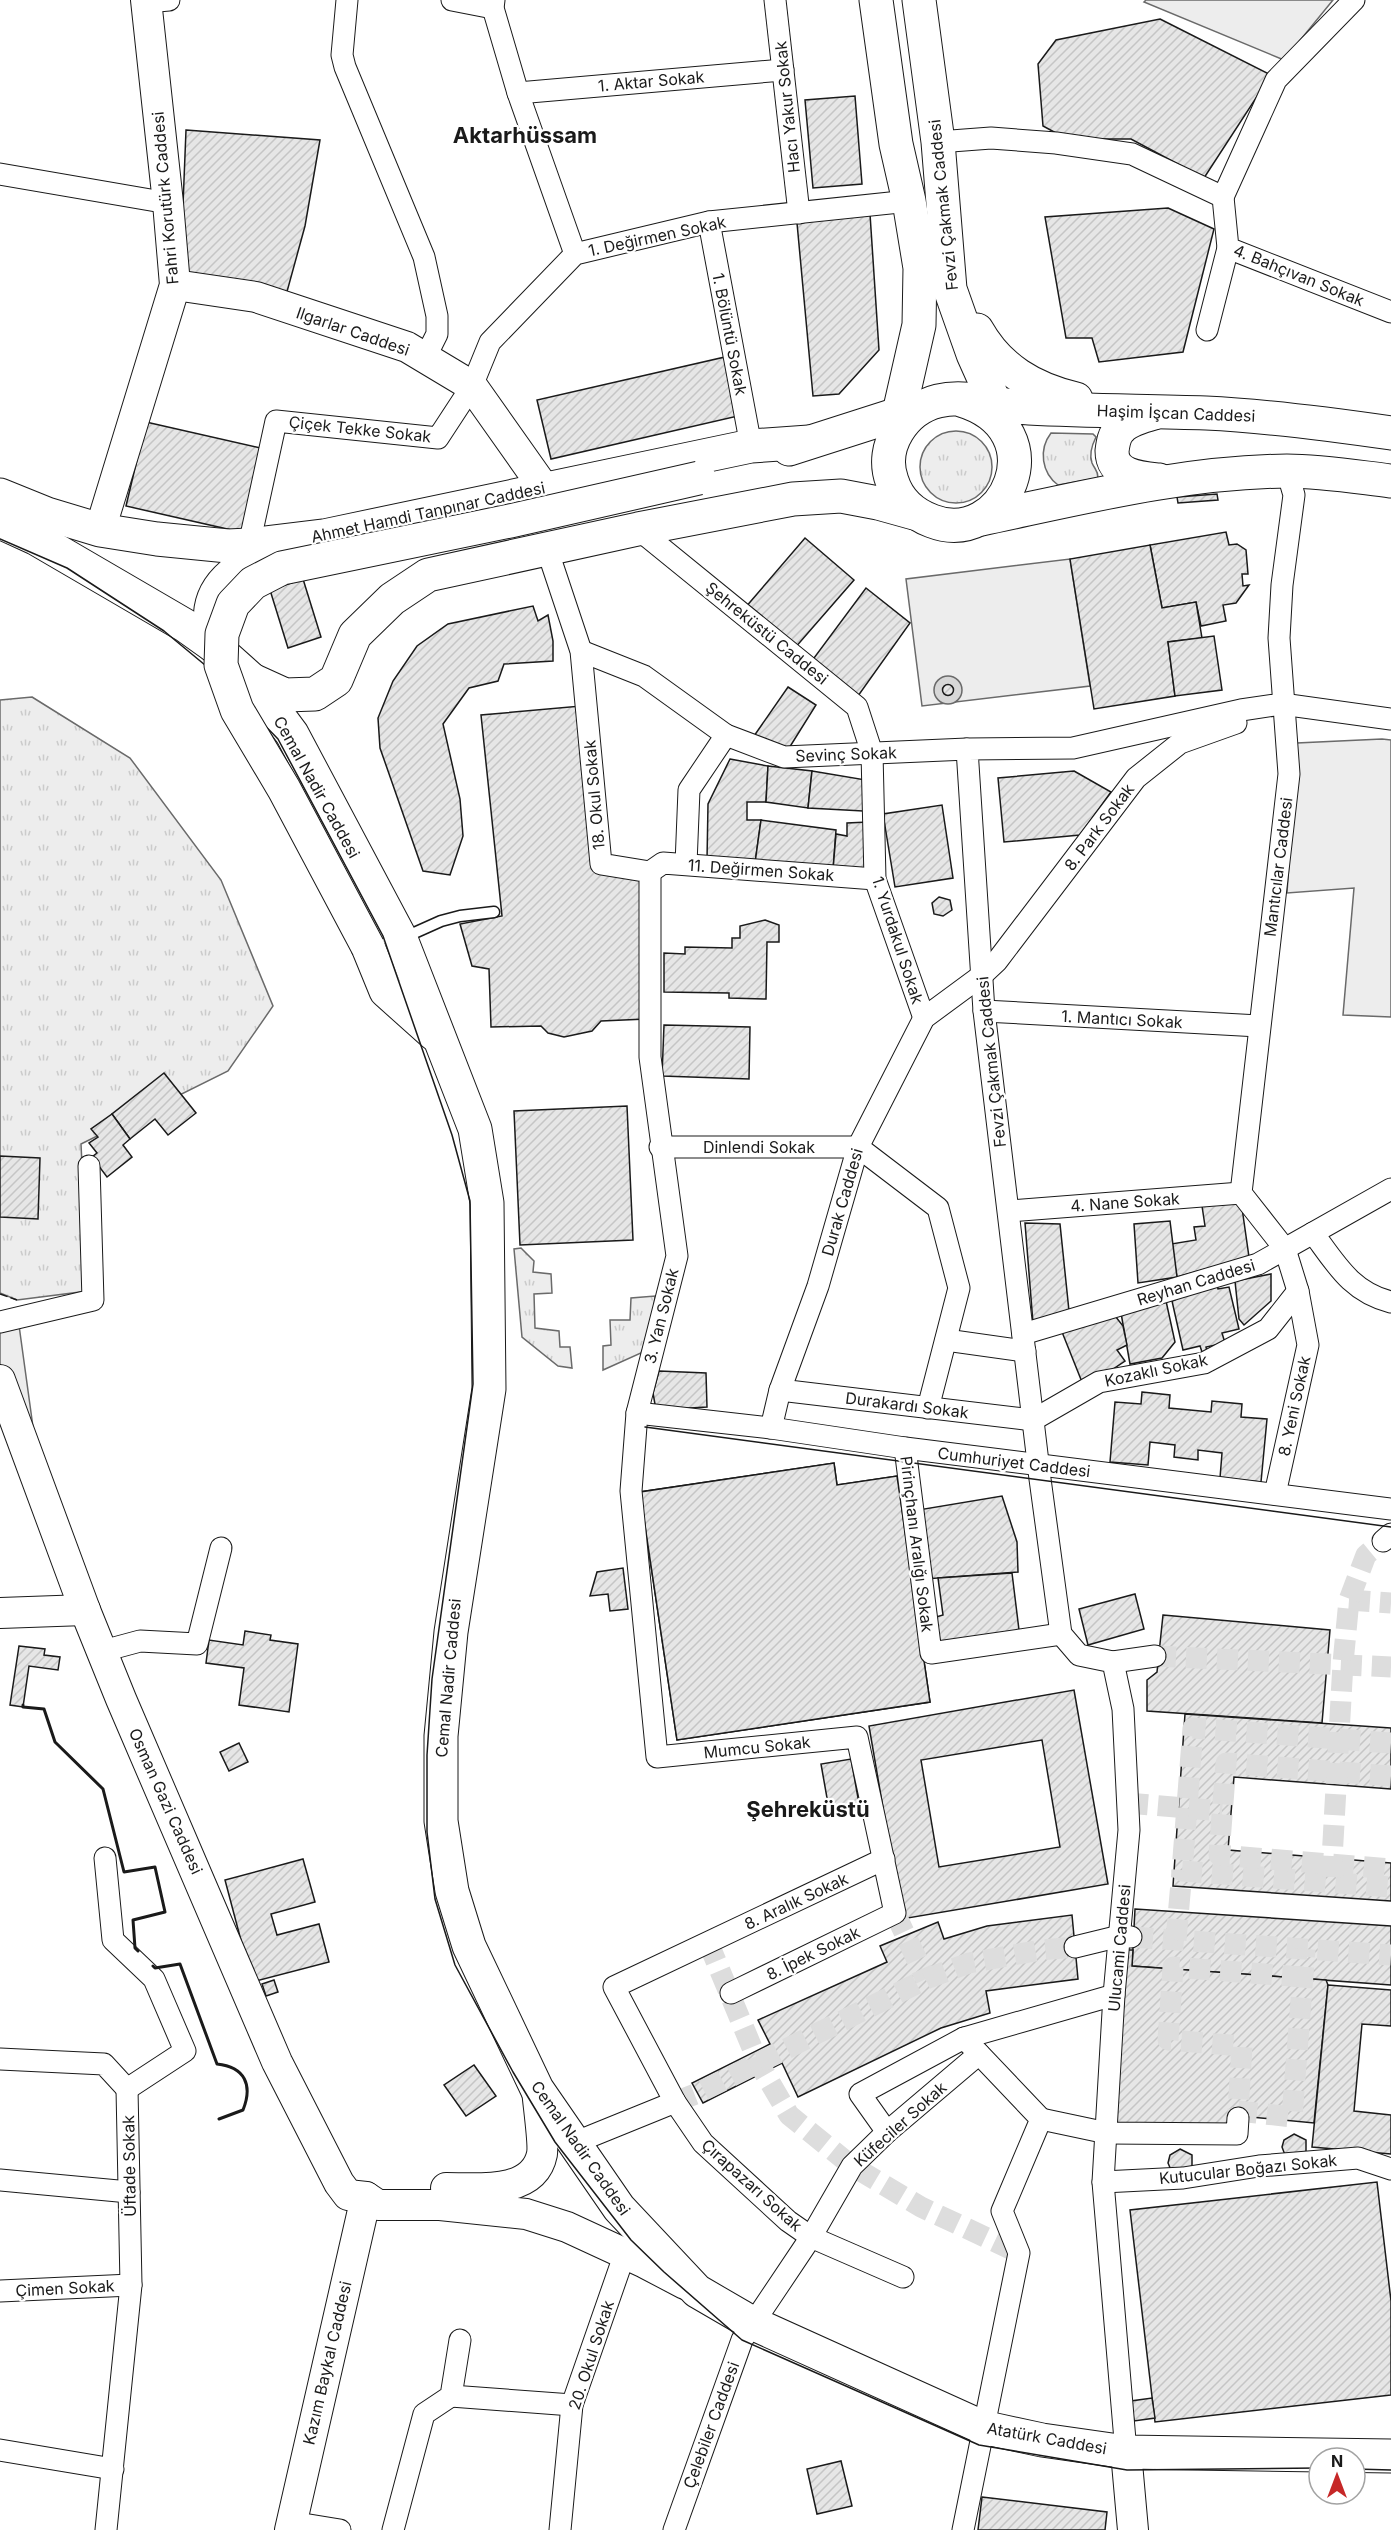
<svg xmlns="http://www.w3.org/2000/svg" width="1391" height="2530" font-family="Inter,sans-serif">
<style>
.grass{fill:url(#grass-tufts);stroke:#6a6a6a;stroke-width:1.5}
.built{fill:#ededed;stroke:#6a6a6a;stroke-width:1.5}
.water{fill:#d7d7d7;stroke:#6a6a6a;stroke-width:1.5}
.building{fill:url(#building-hatch);stroke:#1a1a1a;stroke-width:1.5;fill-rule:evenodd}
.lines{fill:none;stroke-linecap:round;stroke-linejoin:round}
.street-tunnel{stroke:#ddd;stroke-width:21;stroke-dasharray:21 10;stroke-linecap:butt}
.lane-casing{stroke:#1a1a1a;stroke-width:13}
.street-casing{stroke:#1a1a1a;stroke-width:23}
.secondary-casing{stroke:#1a1a1a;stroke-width:32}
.primary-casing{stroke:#1a1a1a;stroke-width:35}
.lane{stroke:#fff;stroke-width:10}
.street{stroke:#fff;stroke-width:21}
.secondary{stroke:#fff;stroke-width:30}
.primary{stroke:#fff;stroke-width:33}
.tram{stroke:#1a1a1a;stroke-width:1.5}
.primary-bridge-casing{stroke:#1a1a1a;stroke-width:35;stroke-linecap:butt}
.primary-bridge{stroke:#fff;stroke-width:33}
.fence{stroke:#1a1a1a;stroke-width:1.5;stroke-dasharray:8 3;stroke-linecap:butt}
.wall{stroke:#1a1a1a;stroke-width:3}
.labels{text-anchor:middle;stroke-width:4.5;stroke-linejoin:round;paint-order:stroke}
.street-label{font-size:16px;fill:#1a1a1a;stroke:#fff}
.district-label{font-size:22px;font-weight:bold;fill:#1a1a1a;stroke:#fff}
</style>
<defs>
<pattern id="grass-tufts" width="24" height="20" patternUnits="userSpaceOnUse" patternTransform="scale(1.5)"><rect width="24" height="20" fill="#ededed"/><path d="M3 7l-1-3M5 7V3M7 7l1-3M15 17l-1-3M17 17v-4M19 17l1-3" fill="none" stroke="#cbcbcb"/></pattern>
<pattern id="building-hatch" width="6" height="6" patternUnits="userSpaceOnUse" patternTransform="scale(1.5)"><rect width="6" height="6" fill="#e6e6e6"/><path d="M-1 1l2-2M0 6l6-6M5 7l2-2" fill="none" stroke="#c5c5c5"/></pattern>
</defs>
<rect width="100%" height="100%" fill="#fff"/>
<g class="grass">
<circle cx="956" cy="467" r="36"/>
<path d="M 1051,433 L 1093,434 L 1096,437 C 1092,445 1089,455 1092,463 C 1095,470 1098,470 1098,478 L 1058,485 C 1042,473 1038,450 1051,433 Z"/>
<polygon points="32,697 130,758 221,880 273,1006 228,1071 81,1144 88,1291 17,1300 0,1293 0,700"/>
<polygon points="521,1248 534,1261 533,1272 551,1274 552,1293 534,1294 535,1328 559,1331 560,1347 570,1347 572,1368 558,1366 522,1337 514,1249"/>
<polygon points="655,1296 652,1328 641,1353 603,1370 603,1346 611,1345 610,1320 630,1320 631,1298"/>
</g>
<g class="built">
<polygon points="1146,0 1333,0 1284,60 1144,2"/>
<polygon points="1070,559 1090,686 922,706 906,579"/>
<polygon points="1382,739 1391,740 1391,1017 1343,1015 1354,888 1287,893 1297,743"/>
<polygon points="18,1318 33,1427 0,1380 0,1322"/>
</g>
<circle class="water" cx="948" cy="690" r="14"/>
<g class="building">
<polygon points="1160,19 1271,75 1204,178 1131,139 1067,139 1043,126 1038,64 1056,40"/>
<polygon points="855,96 862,184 813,188 805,100"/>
<polygon points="186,130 320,140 305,226 285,299 180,280"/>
<polygon points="1168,208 1214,229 1183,352 1099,362 1092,338 1066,338 1045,217"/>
<polygon points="870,214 879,350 839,394 813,396 797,223"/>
<polygon points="725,357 738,416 551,459 537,400"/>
<polygon points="146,422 265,449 245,533 126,506"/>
<polygon points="1217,494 1218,500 1178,503 1177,497"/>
<polygon points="1226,532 1229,545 1237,544 1246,550 1248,574 1242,574 1243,586 1249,585 1236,603 1223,605 1226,621 1201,626 1196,602 1162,608 1150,545"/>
<polygon points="805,538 854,580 794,649 745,608"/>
<polygon points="1150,545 1162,608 1196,602 1202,638 1168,642 1175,696 1094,709 1070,559"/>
<polygon points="303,579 321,637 288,648 270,590"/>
<polygon points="866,588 910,623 858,696 811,662"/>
<polygon points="533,606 538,621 548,615 553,641 553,661 504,664 498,681 469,688 443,724 460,799 463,836 450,875 423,871 380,748 378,718 393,681 417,646 448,624"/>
<polygon points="1214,636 1222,690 1175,696 1168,642"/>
<circle cx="948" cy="690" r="5.5"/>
<polygon points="788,687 816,705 786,753 754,736"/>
<polygon points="581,706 595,870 647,877 646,1019 601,1021 592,1031 564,1037 548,1033 541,1026 491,1027 489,969 472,966 460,924 502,916 481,715"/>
<polygon points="730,759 768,766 766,802 747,802 747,820 761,820 755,863 707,860 708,804"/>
<polygon points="768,766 812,771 808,808 766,802"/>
<polygon points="812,771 866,780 863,811 808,808"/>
<polygon points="1074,771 1111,792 1080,835 1004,842 998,778"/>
<polygon points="942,805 953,878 895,887 883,814"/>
<polygon points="761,820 836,830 833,870 755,863"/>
<polygon points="868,822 868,874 833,870 836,834 847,836 847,823"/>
<polygon points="939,897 950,900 952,910 943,916 934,914 932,903"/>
<polygon points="765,920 779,925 779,942 767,942 766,999 729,998 729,993 664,992 664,953 685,954 685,947 732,948 732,938 740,938 740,926"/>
<polygon points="664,1025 750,1027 749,1079 662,1076"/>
<polygon points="164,1073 196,1113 168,1135 155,1119 130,1139 112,1114"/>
<polygon points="627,1106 633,1240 520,1245 514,1111"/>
<polygon points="112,1114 130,1139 123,1145 132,1157 107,1177 92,1157 97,1153 89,1143 98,1137 91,1129"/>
<polygon points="0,1156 40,1158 38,1219 0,1217"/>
<polygon points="1241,1201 1249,1257 1177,1277 1171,1244 1196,1240 1194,1227 1205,1226 1202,1206"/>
<polygon points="1170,1221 1177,1277 1138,1283 1134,1224"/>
<polygon points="1025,1223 1060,1224 1069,1311 1033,1323"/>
<polygon points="1271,1274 1271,1301 1244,1325 1239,1319 1235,1281"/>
<polygon points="1217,1285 1218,1289 1229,1287 1239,1329 1222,1333 1225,1343 1206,1347 1207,1351 1202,1352 1200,1346 1183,1350 1172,1301 1177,1299 1176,1294"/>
<polygon points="1166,1301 1175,1342 1162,1358 1130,1364 1121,1313"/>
<polygon points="1112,1312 1123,1326 1127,1345 1117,1350 1125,1361 1107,1373 1082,1382 1062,1332"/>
<polygon points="659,1371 706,1373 707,1407 656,1410 653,1393"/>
<polygon points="1142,1392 1170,1395 1169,1408 1211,1412 1212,1401 1242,1404 1241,1417 1267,1419 1261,1482 1220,1478 1222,1453 1198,1450 1198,1460 1174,1457 1175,1445 1150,1442 1148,1465 1110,1462 1115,1402 1141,1404"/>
<path d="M 834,1463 L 837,1485 L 897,1476 L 930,1702 L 677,1740 L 640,1492 ZM 851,1512 L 871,1666 L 717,1687 L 696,1533 Z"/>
<polygon points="834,1463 837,1485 897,1476 930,1702 677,1740 640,1492"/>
<polygon points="1002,1496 1017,1542 1018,1572 925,1579 918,1510"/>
<polygon points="623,1568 628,1609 610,1611 608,1594 590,1596 597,1572"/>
<polygon points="1012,1573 1019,1630 940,1642 936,1617 943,1615 938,1578"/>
<polygon points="1135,1594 1144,1629 1088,1645 1079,1609"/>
<polygon points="1163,1615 1330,1630 1322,1723 1147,1711 1147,1680 1157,1672"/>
<polygon points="245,1631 271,1635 270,1640 298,1644 289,1712 239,1705 244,1668 206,1663 209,1640 243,1645"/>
<polygon points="19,1646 45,1649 44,1655 60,1657 58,1670 29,1666 23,1707 10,1705"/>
<path d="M 1074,1690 L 1108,1884 L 902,1919 L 869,1726 ZM 1042,1740 L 1060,1847 L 939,1867 L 921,1760 Z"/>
<polygon points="1185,1714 1391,1728 1391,1789 1234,1777 1228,1850 1391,1863 1391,1901 1173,1886"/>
<polygon points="239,1743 248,1762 229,1771 220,1752"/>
<polygon points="851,1759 860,1809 830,1815 821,1764"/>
<polygon points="303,1859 315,1902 271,1914 277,1935 319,1924 329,1962 252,1982 225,1880"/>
<polygon points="1135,1909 1391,1926 1391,1985 1132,1966"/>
<polygon points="1072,1915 1078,1979 986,1991 990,2013 941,2028 798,2097 782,2063 703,2103 692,2083 770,2044 758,2020 887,1962 880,1946 938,1922 944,1939 987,1926"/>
<polygon points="1127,1950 1133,1950 1132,1966 1326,1980 1328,1985 1314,2123 1229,2115 1229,2128 1114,2128"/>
<polygon points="274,1980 278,1992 266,1996 262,1984"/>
<polygon points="1328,1985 1391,1990 1391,2026 1362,2024 1354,2111 1391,2115 1391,2154 1312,2147"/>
<polygon points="474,2065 496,2096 466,2116 444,2085"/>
<polygon points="1294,2134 1306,2140 1306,2152 1285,2155 1282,2147 1284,2140"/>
<polygon points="1180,2149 1192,2155 1192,2168 1171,2170 1168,2163 1170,2155"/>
<polygon points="1377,2182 1391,2301 1391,2395 1155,2422 1130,2210"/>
<polygon points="1152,2398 1155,2418 1134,2421 1131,2401"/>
<polygon points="841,2461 852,2506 817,2514 807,2469"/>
<polygon points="982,2497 1107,2512 1105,2530 978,2530"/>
</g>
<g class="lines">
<g class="street-tunnel">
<polyline points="1349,1600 1391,1603"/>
<polyline points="1155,1656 1391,1667"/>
<polyline points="1391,1743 1193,1728 1182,1871 1391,1887"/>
<polyline points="1391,1776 1226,1763 1219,1855 1391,1869"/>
<polyline points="1127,1803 1222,1811"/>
<polyline points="1331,1877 1343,1663 1349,1600 1366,1555 1383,1541"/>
<polyline points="895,1913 926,1979"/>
<polyline points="1132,1937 1391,1955"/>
<polyline points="1176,1940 1182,1871"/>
<polyline points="708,1942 758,2062 789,2115 852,2166 921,2207 1019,2253"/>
<polyline points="1303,1977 1173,1967 1168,2040 1242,2046 1238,2111 1292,2117 1305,1949"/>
<polyline points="675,2102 698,2093 926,1979 969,1963 1041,1950 1075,1947"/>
</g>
<g class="lane-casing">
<polyline id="lane" points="403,938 441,921 460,916 494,912"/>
</g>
<g class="street-casing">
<g id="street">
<polyline points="347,0 342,55 345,67 424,257 437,316 437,334 425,358"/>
<polyline points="452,0 493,8"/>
<polyline points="494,0 493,8 518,93 575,254"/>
<polyline points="775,0 799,213"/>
<polyline points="146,2 169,0"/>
<polyline points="518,93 783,70"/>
<polyline points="938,142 991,138 1056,143 1132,154 1223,197 1228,248 1391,312"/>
<polyline points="0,174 168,203"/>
<polyline points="1223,197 1276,80 1354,0"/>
<polyline points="709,222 751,446"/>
<polyline points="1207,330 1228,248"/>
<polyline points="638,529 857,707 872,753 875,879 924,1018"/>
<polyline points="249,545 276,421 438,438 472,386 490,342 575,254 709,222 909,201"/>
<polyline points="547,549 581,651 601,864 650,872 650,1057 677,1256 637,1413 631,1491 657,1757 857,1737 895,1913 731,1993"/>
<polyline points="581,651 644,676 726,735"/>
<polyline points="686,864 689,790 726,735 784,757 967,749"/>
<polyline points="650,872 663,863 875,879"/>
<polyline points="984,1011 1259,1026"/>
<polyline points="660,1147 858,1147 938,1208 959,1288 928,1408"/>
<polyline points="1009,1211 1241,1193"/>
<path d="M 1313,1233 C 1336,1264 1351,1292 1391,1302"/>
<polyline points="0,1322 93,1300 89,1166"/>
<polyline points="1023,1334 1258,1264 1391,1189"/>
<polyline points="946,1340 1025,1351"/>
<polyline points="780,1390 1033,1420 1099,1382 1204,1363 1268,1329 1298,1291"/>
<polyline points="637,1413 771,1428 905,1448 1391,1509"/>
<polyline points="771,1428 780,1390 818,1286 858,1147 924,1018 981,976 997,961 1136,778 1180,743 1236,723"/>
<polyline points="905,1448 931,1653 1061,1634"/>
<polyline points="1275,1494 1308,1345 1298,1291 1285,1249 1241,1193 1289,774 1279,638 1282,585 1294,495 1287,471"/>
<polyline points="1383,1541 1391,1534"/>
<polyline points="103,1651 140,1641 197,1644 221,1548"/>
<polyline points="1113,1662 1155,1656"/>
<polyline points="105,1858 113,1940 154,1979 185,2051 127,2089"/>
<polyline points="884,1859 614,1987 675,2102 703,2143 788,2221 811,2237 903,2277"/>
<polyline points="1075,1947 1120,1936 1131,1937"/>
<polyline points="0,2059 104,2064 127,2089"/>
<polyline points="1041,2119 1107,2133 1237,2134 1238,2118"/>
<polyline points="887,2132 860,2094 964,2038 1114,1995"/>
<polyline points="574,2143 675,2102"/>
<polyline points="0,2180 129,2192"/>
<polyline points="1103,2182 1183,2178 1259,2166 1358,2158 1391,2169"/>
<polyline points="0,2291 131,2285"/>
<polyline points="451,2396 572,2405"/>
<polyline points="0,2450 113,2469"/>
<polyline points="1126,2452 1103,2182 1114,1995 1129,1830 1123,1709 1113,1662 1079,1655 1061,1634 1040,1479 984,1011 967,749 1073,748 1241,710 1282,704 1391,719"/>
<polyline points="291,2522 340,2530"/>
<polyline points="106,2530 131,2285 127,2089"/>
<polyline points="393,2530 424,2414 451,2396 460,2340"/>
<polyline points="560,2530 572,2405 625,2253"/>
<polyline points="674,2530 742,2340 811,2237 852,2166 887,2132 979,2054"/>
<polyline points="963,2530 1019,2253 1002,2211 1041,2119 964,2038"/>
</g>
</g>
<g class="secondary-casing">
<g id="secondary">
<polyline points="175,285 256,297 407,347 472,386 544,488"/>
<polyline points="100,530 175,285 168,203 146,0"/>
<polyline points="0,1380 85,1610 121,1699 277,2062 339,2183 348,2195 366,2197 378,2205 440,2205 526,2214 567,2227 645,2263 685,2284"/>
<polyline points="0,1613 85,1610"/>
<path d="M 446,2188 C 477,2188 534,2195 542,2154 C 544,2143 538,2103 537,2089"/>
<polyline points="1126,2452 1133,2530"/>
<polyline points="290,2530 366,2197"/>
</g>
</g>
<g class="primary-casing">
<g id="primary">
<polyline points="876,0 896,144 909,201 920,268 919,325 894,435"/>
<polyline points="919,0 938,142 950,289 973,354 1003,421"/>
<path d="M 977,330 C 999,369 1033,389 1076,399"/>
<path d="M 961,400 C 1060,430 1004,549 932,521 C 913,514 898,500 892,481 C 879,446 905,409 938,401 C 967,394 1000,406 1029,408 C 1088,411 1147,411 1206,413 C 1268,416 1329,424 1391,433"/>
<path d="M 1154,413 C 1143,416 1128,420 1120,429 C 1114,435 1113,443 1112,451 C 1112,476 1140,478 1159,480"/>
<polyline points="789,449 917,408"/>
<polyline points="0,495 47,514 100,530 157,539 228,546 249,545 324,536 751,446 809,442"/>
<path d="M 981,519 C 1081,498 1183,472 1287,471 C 1321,471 1357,477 1391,481"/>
<polyline points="0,522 35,538 186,626 214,646 252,680 292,734 401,939 475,1129 487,1203 489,1389 451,1632 441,1736 441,1821 452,1891 469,1946 537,2089 619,2208 697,2291 752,2323 982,2427 1042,2440 1126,2452 1391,2456"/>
<path d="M 214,646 C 212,634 209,622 211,609 C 216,576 254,557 282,549"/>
<polyline points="252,680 285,695 315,694 336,680 355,635 392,599 428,575 638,529 793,499 841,496 878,503 914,513"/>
<polyline points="368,947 386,991 434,1034"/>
</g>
</g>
<use href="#lane" class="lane"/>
<use href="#street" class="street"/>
<use href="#secondary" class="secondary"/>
<use href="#primary" class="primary"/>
<g class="tram">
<polyline points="0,539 67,568 164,631 211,670 278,739 383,936 452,1135 470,1201 473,1384 432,1679 427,1755 427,1832 435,1899 455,1965 513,2072 555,2142 631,2240 664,2272 742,2340 979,2445 1127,2470 1319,2468"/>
<polyline points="645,1427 1391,1527"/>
<polyline points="1355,2469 1391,2470"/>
</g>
<g class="primary-bridge-casing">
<polyline id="primary-bridge" points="368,947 284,789 237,710 221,665 222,634 233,604 253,583 282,568 510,521 699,478"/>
</g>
<use href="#primary-bridge" class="primary-bridge"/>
<polyline class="fence" points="0,1294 17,1300"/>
<g class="wall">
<polyline points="23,1705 23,1707 44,1709 55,1742 103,1789 124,1872 155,1867 165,1912 133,1920 135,1948 138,1951"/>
<path d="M 153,1966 L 155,1968 L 180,1964 L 217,2064 C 245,2067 253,2085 243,2110 L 219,2119"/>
</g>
</g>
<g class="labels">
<g class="street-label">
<text transform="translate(651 81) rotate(-5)" y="6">1. Aktar Sokak</text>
<text transform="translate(787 107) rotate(-96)" y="6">Hacı Yakur Sokak</text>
<text transform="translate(165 198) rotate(-95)" y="6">Fahri Korutürk Caddesi</text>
<text transform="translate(943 205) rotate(-96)" y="6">Fevzi Çakmak Caddesi</text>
<text transform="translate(657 236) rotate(-12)" y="6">1. Değirmen Sokak</text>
<text transform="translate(1299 275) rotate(22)" y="6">4. Bahçıvan Sokak</text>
<text transform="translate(353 331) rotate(19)" y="6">Ilgarlar Caddesi</text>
<text transform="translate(730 334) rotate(79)" y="6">1. Bölüntü Sokak</text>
<text transform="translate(1176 413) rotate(2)" y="6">Haşim İşcan Caddesi</text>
<text transform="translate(360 429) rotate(6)" y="6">Çiçek Tekke Sokak</text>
<text transform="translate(428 512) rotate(-12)" y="6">Ahmet Hamdi Tanpınar Caddesi</text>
<text transform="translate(767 633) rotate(39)" y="6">Şehreküstü Caddesi</text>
<text transform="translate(846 754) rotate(-2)" y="6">Sevinç Sokak</text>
<text transform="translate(317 787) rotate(61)" y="6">Cemal Nadir Caddesi</text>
<text transform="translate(594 795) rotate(-95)" y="6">18. Okul Sokak</text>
<text transform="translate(1099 827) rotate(-53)" y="6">8. Park Sokak</text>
<text transform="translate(1278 867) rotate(-83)" y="6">Mantıcılar Caddesi</text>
<text transform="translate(761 870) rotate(4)" y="6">11. Değirmen Sokak</text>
<text transform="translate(898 940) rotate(72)" y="6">1. Yurdakul Sokak</text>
<text transform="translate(1122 1019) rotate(3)" y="6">1. Mantıcı Sokak</text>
<text transform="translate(991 1062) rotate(-96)" y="6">Fevzi Çakmak Caddesi</text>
<text x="759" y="1153">Dinlendi Sokak</text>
<text transform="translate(842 1202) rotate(-74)" y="6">Durak Caddesi</text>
<text transform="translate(1125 1202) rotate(-4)" y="6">4. Nane Sokak</text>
<text transform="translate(1196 1282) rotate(-17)" y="6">Reyhan Caddesi</text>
<text transform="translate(661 1316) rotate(-76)" y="6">3. Yan Sokak</text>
<text transform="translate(1156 1370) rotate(-12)" y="6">Kozaklı Sokak</text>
<text transform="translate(907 1405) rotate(7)" y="6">Durakardı Sokak</text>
<text transform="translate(1294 1406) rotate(-78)" y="6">8. Yeni Sokak</text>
<text transform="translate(1014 1462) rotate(7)" y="6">Cumhuriyet Caddesi</text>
<text transform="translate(917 1544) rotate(83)" y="6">Pirinçhanı Aralığı Sokak</text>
<text transform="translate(448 1678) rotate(-85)" y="6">Cemal Nadir Caddesi</text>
<text transform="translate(757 1747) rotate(-6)" y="6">Mumcu Sokak</text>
<text transform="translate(166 1801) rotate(66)" y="6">Osman Gazi Caddesi</text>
<text transform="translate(796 1901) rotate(-25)" y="6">8. Aralık Sokak</text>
<text transform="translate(1119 1948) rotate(-85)" y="6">Ulucami Caddesi</text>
<text transform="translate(813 1953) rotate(-26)" y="6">8. İpek Sokak</text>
<text transform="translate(900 2124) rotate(-42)" y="6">Küfeciler Sokak</text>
<text transform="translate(581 2148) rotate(55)" y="6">Cemal Nadir Caddesi</text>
<text transform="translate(129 2166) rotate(-91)" y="6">Üftade Sokak</text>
<text transform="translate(1248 2169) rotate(-6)" y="6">Kutucular Boğazı Sokak</text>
<text transform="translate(752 2185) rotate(42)" y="6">Çırapazarı Sokak</text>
<text transform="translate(65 2288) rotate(-3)" y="6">Çimen Sokak</text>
<text transform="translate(591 2355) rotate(-72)" y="6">20. Okul Sokak</text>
<text transform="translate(327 2363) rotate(-77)" y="6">Kazım Baykal Caddesi</text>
<text transform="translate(711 2425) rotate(-70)" y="6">Çelebiler Caddesi</text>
<text transform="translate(1047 2438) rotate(10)" y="6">Atatürk Caddesi</text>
</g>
<g class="district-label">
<text x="525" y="143">Aktarhüssam</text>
<text x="808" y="1817">Şehreküstü</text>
</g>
</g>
<g transform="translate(1337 2476)"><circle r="28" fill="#ffffff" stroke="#a3a3a3" stroke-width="1.5"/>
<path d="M0-4.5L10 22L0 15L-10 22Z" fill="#c62828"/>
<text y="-9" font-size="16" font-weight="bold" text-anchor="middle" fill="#1a1a1a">N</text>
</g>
</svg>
